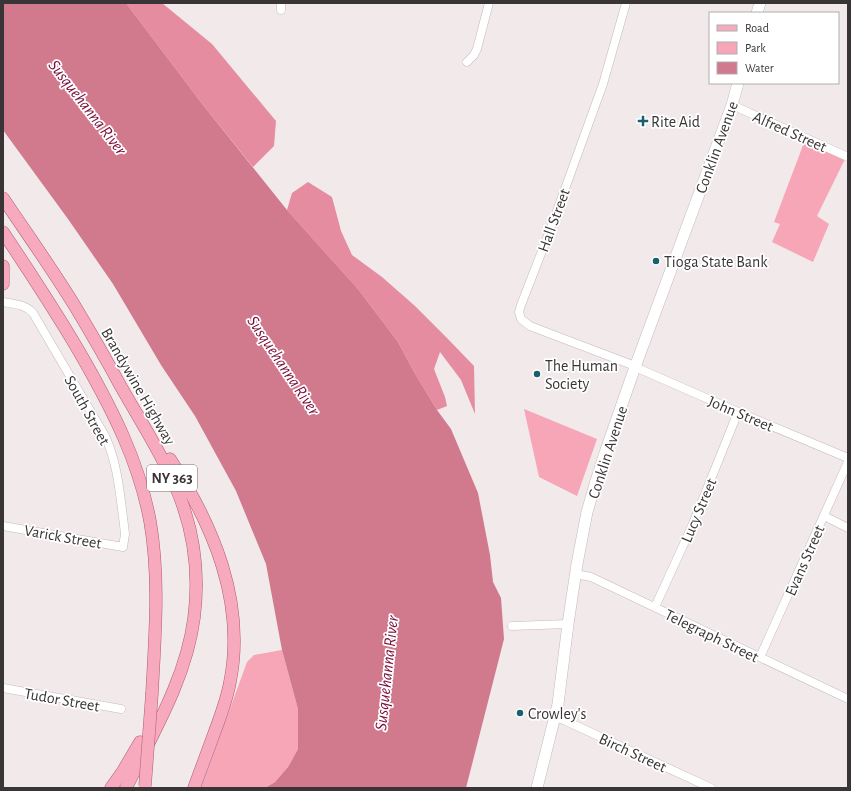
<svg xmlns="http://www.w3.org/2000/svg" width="851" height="791" font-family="'Alegreya Sans',sans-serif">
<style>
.green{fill:#f6a6b7}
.forest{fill:#e58ca0}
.water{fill:#d1798d}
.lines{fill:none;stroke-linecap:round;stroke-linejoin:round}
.street-casing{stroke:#c4babc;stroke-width:9}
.secondary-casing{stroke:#c4babc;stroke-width:12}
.primary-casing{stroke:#b15b72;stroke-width:13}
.street{stroke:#fff;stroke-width:8}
.secondary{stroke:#fff;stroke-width:11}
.primary{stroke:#f7a9be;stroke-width:12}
.primary-bridge-casing{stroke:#b15b72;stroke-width:13;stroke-linecap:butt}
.primary-bridge{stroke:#f7a9be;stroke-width:12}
.poi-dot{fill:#186070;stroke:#fff;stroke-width:1.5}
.labels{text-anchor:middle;stroke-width:3.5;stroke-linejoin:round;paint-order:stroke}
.shield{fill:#fff;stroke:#747272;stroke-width:1}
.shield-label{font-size:15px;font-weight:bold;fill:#393536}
.poi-label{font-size:16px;fill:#393536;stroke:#fff;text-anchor:start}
.street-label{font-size:16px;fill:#393536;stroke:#fff}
.water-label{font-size:17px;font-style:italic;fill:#790d37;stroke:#fff}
</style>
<rect width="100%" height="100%" fill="#f2e9ea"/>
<g class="green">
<polygon points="805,140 845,159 817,216 829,224 813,262 772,242 780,224 774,222"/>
<polygon points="524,409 597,439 577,496 539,477"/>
<polygon points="282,650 298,709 298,749 288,767 275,782 265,788 201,788 247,662 254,655"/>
</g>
<g class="forest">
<polygon points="126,3 162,3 212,44 276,121 274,146 253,167 203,105"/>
<polygon points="308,182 332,197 341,231 352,255 382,277 415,306 447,338 474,366 475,414 461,380 440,352 434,369 445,397 447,406 437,410 414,372 398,342 358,289 287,210 292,193"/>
</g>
<polygon class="water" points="3,3 126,3 203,105 287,210 358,289 398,342 414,372 437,410 451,429 478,493 490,555 493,582 501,598 504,639 466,788 265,788 275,782 288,767 298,749 298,709 282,650 266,564 236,491 195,416 161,365 113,284 68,219 3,130"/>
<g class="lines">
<g class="street-casing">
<g id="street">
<polyline points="281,3 281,10"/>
<polyline points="626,3 603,84 549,233 521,305 519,312 521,319 530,326 635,366"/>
<polyline points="467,62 474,55 477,49 489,3"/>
<polyline points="732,105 848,157"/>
<path d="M 3,302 C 14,304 25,304 33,313 L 105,436 C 118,464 120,495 124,525 L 125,534 L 123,547 L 3,526"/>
<polyline points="635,367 738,412 848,458"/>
<polyline points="824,516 848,528"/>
<polyline points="575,574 591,577 848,699"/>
<polyline points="655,607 692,526 738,412"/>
<polyline points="512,626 568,624"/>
<polyline points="760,657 848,462"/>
<polyline points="3,688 121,709"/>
<polyline points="555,717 566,721 711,788"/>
</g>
</g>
<g class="secondary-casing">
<g id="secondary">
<polyline points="757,13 760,3"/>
<polyline points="537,788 558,704 568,624 577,564 587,512 596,481 606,450 635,367 732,105 738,83"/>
</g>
</g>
<g class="primary-casing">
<g id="primary">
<path d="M 3,198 C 27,234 53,270 76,308 C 91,333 106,359 120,385 C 138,417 159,449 174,483 C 193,525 200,572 194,618 C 186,679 153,733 126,788"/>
<path d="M 3,232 C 31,274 59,316 84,360 C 113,411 139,462 150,521 C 160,578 155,636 152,693"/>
<polyline points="3,266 3,284"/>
<path d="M 170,459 C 213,525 246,602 230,682 C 227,699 221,715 215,731 C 208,750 201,769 194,788"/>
<polyline points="111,788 123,771 140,742"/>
</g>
</g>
<use href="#street" class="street"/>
<use href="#secondary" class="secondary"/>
<use href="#primary" class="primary"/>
<g class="primary-bridge-casing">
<polyline id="primary-bridge" points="145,786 152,693"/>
</g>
<use href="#primary-bridge" class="primary-bridge"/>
</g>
<g class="poi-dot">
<path d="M641 115h4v4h4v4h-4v4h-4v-4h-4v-4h4z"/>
<circle cx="656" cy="261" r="4"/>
<circle cx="537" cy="374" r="4"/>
<circle cx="520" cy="713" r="4"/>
</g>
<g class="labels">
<rect class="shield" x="147" y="465" width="50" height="26" rx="3"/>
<g class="shield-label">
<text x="172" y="483">NY 363</text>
</g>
<g class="poi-label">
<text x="651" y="127">Rite Aid</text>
<text x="664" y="267">Tioga State Bank</text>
<text x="545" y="371">The Human<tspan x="545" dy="18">Society</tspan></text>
<text x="528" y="719">Crowley's</text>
</g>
<g class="street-label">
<text transform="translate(790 131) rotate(24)" y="6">Alfred Street</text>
<text transform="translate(716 147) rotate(-70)" y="6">Conklin Avenue</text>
<text transform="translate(553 220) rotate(-70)" y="6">Hall Street</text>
<text transform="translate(139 386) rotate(60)" y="6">Brandywine Highway</text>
<text transform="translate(88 410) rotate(61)" y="6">South Street</text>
<text transform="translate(741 413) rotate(23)" y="6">John Street</text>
<text transform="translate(607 452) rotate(-72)" y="6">Conklin Avenue</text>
<text transform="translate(698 510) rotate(-67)" y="6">Lucy Street</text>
<text transform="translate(63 536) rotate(10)" y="6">Varick Street</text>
<text transform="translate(804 560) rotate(-66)" y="6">Evans Street</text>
<text transform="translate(712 635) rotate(26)" y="6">Telegraph Street</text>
<text transform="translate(62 699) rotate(10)" y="6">Tudor Street</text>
<text transform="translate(633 752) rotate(25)" y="6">Birch Street</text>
</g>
<g class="water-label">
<text transform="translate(88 107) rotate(52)" y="6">Susquehanna River</text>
<text transform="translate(284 365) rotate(56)" y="6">Susquehanna River</text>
<text transform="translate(386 673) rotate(-84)" y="6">Susquehanna River</text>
</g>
</g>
<rect width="851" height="791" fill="none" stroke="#393536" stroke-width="8"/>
<rect x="709" y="12" width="130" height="72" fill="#ffffff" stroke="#b0aeaf"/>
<rect x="717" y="25" width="20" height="6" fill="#f7a9be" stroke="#b0aeaf"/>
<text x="745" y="32" font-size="12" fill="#393536">Road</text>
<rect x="717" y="42" width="20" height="12" fill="#f6a6b7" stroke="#b0aeaf"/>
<text x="745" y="52" font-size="12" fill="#393536">Park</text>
<rect x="717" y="62" width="20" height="12" fill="#d1798d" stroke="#b0aeaf"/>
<text x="745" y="72" font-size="12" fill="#393536">Water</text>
</svg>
